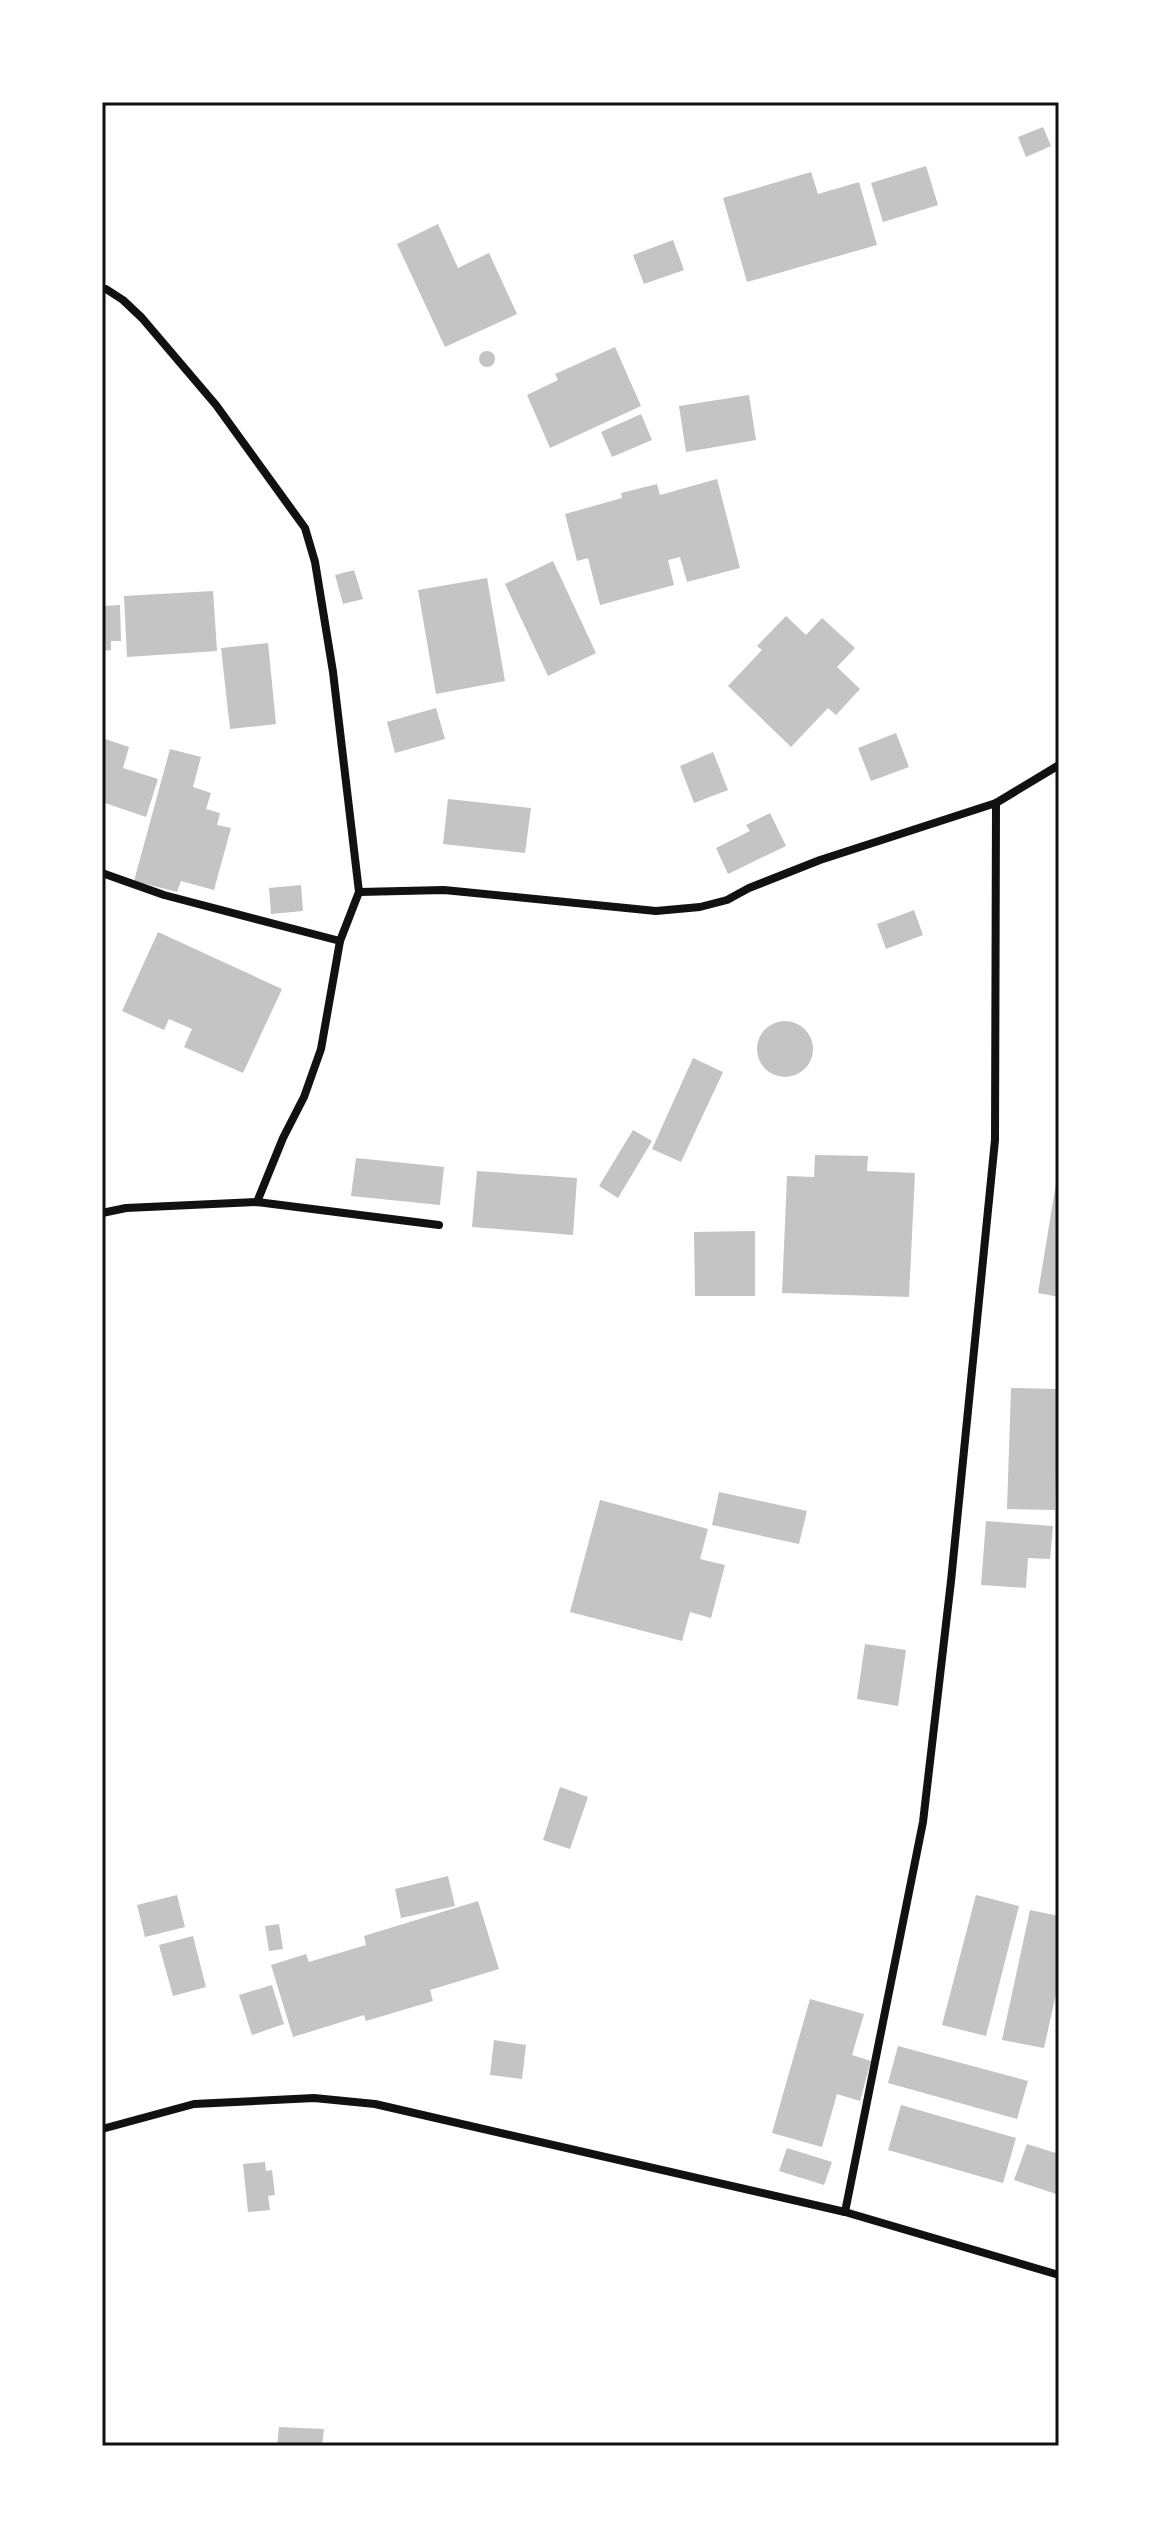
<svg xmlns="http://www.w3.org/2000/svg" width="1161" height="2548" font-family="'Public Sans',sans-serif">
<style>
.building{fill:#c4c4c4}
.lines{fill:none;stroke-linecap:round;stroke-linejoin:round}
.minor{stroke:#111;stroke-width:8}
.neatline{fill:none;stroke:#111;stroke-width:3}
</style>
<rect width="100%" height="100%" fill="#fff"/>
<g class="building">
<polygon points="1043,127 1051,146 1026,157 1018,137"/>
<polygon points="926,166 938,205 883,222 871,183"/>
<polygon points="811,172 818,194 859,182 877,245 747,282 723,198"/>
<polygon points="438,224 458,268 489,253 517,314 445,347 397,244"/>
<polygon points="673,240 684,270 644,284 633,255"/>
<polygon points="615,347 641,406 550,448 527,395 558,380 555,374"/>
<circle cx="487" cy="359" r="8"/>
<polygon points="749,395 756,440 686,452 679,406"/>
<polygon points="641,414 652,440 612,457 601,432"/>
<polygon points="717,479 740,568 687,582 680,557 668,560 674,585 600,605 588,558 577,561 565,514 622,498 621,493 657,484 660,495"/>
<polygon points="553,561 596,653 548,676 505,584"/>
<polygon points="354,570 363,599 343,604 335,575"/>
<polygon points="487,578 505,681 436,694 418,590"/>
<polygon points="213,591 217,651 127,657 124,596"/>
<polygon points="120,605 121,641 111,641 111,650 102,651 102,606"/>
<polygon points="786,616 806,635 822,618 855,648 837,667 860,689 836,715 828,708 791,747 728,686 762,650 757,646"/>
<polygon points="268,643 276,724 230,729 221,648"/>
<polygon points="436,708 445,739 395,753 387,722"/>
<polygon points="896,733 909,767 871,781 858,748"/>
<polygon points="102,738 129,747 123,768 158,779 146,817 102,802"/>
<polygon points="170,749 201,757 193,787 211,793 206,809 220,813 217,825 231,828 214,890 181,881 177,892 134,881"/>
<polygon points="713,752 728,790 694,803 680,766"/>
<polygon points="448,799 531,808 525,853 443,844"/>
<polygon points="770,813 786,846 728,874 716,848 750,831 746,825"/>
<polygon points="301,885 303,911 271,914 269,888"/>
<polygon points="914,910 923,935 886,949 877,924"/>
<polygon points="158,932 282,989 243,1073 184,1047 192,1029 169,1019 164,1030 122,1011"/>
<circle cx="785" cy="1049" r="28"/>
<polygon points="693,1058 723,1072 681,1162 652,1149"/>
<polygon points="633,1130 652,1141 618,1198 599,1186"/>
<polygon points="815,1155 868,1156 867,1171 915,1173 909,1297 782,1293 787,1176 814,1177"/>
<polygon points="356,1158 444,1167 440,1205 351,1196"/>
<polygon points="477,1171 577,1178 573,1235 472,1227"/>
<polygon points="1057,1177 1059,1177 1059,1297 1038,1293"/>
<polygon points="755,1231 755,1296 695,1296 694,1232"/>
<polygon points="1011,1388 1059,1389 1059,1470 1056,1470 1055,1510 1007,1509"/>
<polygon points="719,1492 807,1511 799,1544 712,1525"/>
<polygon points="600,1500 708,1529 700,1559 725,1565 711,1618 690,1612 682,1641 570,1612"/>
<polygon points="986,1521 1053,1526 1050,1559 1028,1558 1026,1588 981,1585"/>
<polygon points="865,1644 906,1650 898,1706 857,1699"/>
<polygon points="560,1787 588,1797 570,1849 543,1840"/>
<polygon points="448,1876 455,1906 401,1918 395,1889"/>
<polygon points="177,1895 185,1927 145,1937 137,1905"/>
<polygon points="976,1895 1019,1906 986,2036 942,2025"/>
<polygon points="478,1901 499,1969 430,1990 433,2001 366,2021 364,2015 293,2037 271,1965 306,1954 309,1962 366,1945 364,1936"/>
<polygon points="1030,1910 1059,1916 1059,1980 1044,2048 1002,2040"/>
<polygon points="279,1924 283,1949 269,1951 265,1926"/>
<polygon points="193,1936 206,1987 173,1996 159,1945"/>
<polygon points="272,1985 284,2024 252,2035 239,1995"/>
<polygon points="810,1999 864,2014 852,2055 871,2061 860,2101 837,2094 822,2147 772,2133"/>
<polygon points="494,2040 526,2045 522,2079 490,2075"/>
<polygon points="898,2046 1028,2081 1017,2119 888,2083"/>
<polygon points="901,2105 1016,2138 1003,2183 888,2150"/>
<polygon points="1027,2144 1059,2154 1059,2195 1014,2180"/>
<polygon points="787,2148 832,2162 824,2185 779,2171"/>
<polygon points="265,2162 266,2171 272,2170 275,2195 268,2196 270,2210 248,2212 243,2164"/>
<polygon points="279,2427 324,2429 322,2446 277,2446"/>
</g>
<g class="lines">
<g class="minor">
<polyline points="102,289 106,289 123,300 142,318 216,405 305,528 315,562 333,672 359,892 340,941 321,1049 304,1097 283,1138 257,1202"/>
<polyline points="102,873 164,895 340,941"/>
<polyline points="359,892 444,890 656,911 700,907 727,900 749,888 820,860 996,803 1059,765"/>
<polyline points="102,1213 126,1208 257,1202 439,1225"/>
<polyline points="102,2129 194,2104 314,2098 375,2104 845,2212 1059,2275"/>
<polyline points="845,2212 923,1822 951,1581 995,1140 996,803"/>
</g>
</g>
<rect width="1161" height="2548" fill="none" stroke="#ffffff" stroke-width="208"/>
<rect x="104" y="104" width="953" height="2340" class="neatline"/>
</svg>
